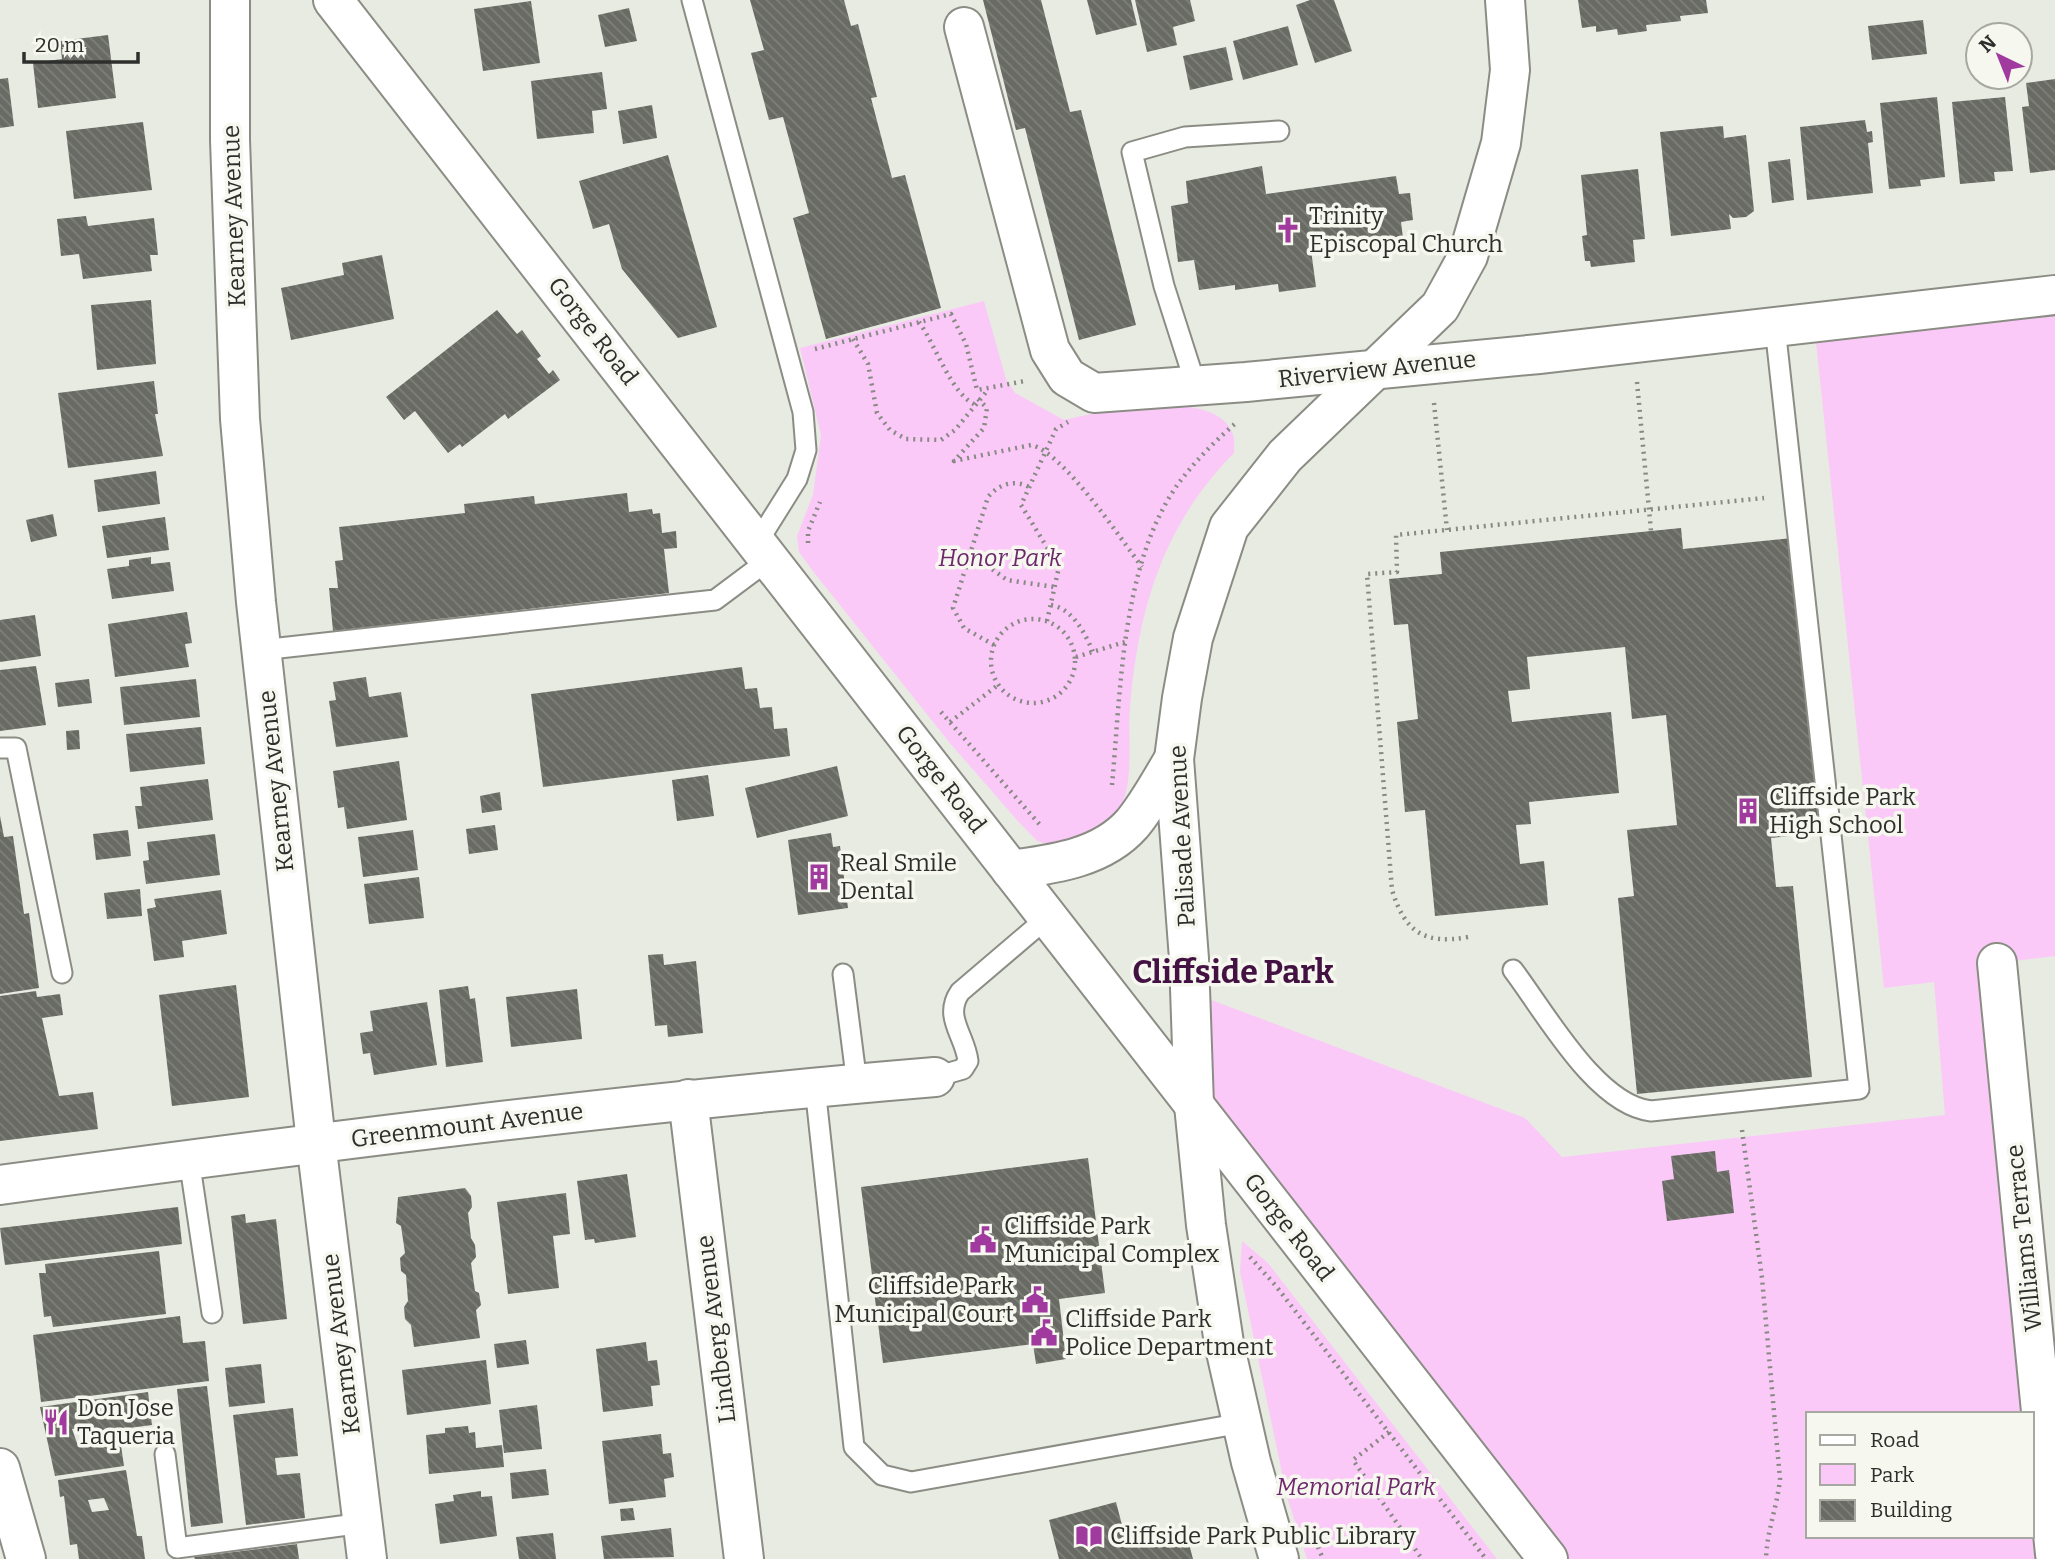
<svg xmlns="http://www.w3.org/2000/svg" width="2055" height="1559" font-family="Bitter,serif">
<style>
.park{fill:#fbc9f8;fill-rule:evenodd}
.building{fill:url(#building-back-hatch);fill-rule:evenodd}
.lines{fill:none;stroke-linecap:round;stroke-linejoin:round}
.service-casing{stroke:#8b8d85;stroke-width:23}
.minor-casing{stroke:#8b8d85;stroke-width:42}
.secondary-casing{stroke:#8b8d85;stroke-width:42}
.path{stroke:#878983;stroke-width:4.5;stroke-dasharray:2 5;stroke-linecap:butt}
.service{stroke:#fff;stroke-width:19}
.minor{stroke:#fff;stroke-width:38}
.secondary{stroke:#fff;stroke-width:38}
.labels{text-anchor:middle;stroke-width:7;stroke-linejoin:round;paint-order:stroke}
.street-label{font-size:24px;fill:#2e2f2c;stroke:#f6f8ef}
.poi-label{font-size:24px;fill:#2e2f2c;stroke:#f6f8ef;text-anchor:start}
.park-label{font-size:24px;font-style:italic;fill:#6e286c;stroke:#f6f8ef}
.district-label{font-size:32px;font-weight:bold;fill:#431242;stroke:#f6f8ef}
</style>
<defs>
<pattern id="building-back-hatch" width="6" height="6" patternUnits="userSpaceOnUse" patternTransform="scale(1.75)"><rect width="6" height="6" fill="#686a63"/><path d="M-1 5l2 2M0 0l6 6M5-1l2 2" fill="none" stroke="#7e807a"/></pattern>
</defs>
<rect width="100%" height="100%" fill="#e8ebe2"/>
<g class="park">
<path d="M 2055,295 L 2055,956 L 1998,963 L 2055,1559 L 1548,1559 L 1194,1105 L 1190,992 L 1525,1118 L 1562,1157 L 1945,1115 L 1934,982 L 1884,988 L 1814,323 ZM 1808,1414 L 2032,1414 L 2032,1536 L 1808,1536 Z"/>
<path d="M 984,301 L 1006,379 L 1015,393 L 1064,420 C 1101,411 1213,387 1232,432 C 1235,437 1234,447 1234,453 C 1163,525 1138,609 1130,708 C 1127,744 1137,791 1112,822 C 1105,831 1072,842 1060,848 L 1037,841 L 1016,819 L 949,742 L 812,570 L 799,552 L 797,536 L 813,495 L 821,435 L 800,348 Z"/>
<polygon points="1242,1241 1268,1263 1497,1559 1307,1559 1287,1497 1240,1272"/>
</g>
<g class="building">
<polygon points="750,0 844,0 851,26 858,24 877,97 871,98 892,178 905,175 941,308 826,339 793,218 809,213 783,117 769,120 751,53 764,50"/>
<polygon points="983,0 1041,0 1070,112 1081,110 1136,325 1079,340 1025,128 1016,130"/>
<polygon points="1087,0 1131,0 1137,25 1096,35"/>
<polygon points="1135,0 1190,0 1195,21 1173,27 1177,45 1147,52"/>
<polygon points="1310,0 1334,0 1352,51 1315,63 1296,5"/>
<polygon points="1578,0 1706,0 1708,13 1680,16 1681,21 1646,25 1647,31 1618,35 1617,29 1596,32 1596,26 1582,28"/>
<polygon points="531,1 540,63 483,71 474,9"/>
<polygon points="629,8 637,41 605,47 598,15"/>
<polygon points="1923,20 1927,54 1872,60 1868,26"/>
<polygon points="1288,26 1298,65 1243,80 1233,41"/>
<polygon points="108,35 116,98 38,108 33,63 62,59 60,41"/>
<polygon points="1226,47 1233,80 1190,90 1183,56"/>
<polygon points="602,72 607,109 592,111 594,133 537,139 531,81"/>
<polygon points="8,78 14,126 0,128 0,79"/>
<polygon points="2055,79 2055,170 2030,173 2022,107 2029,106 2026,83"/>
<polygon points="1937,97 1945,177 1920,180 1921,186 1889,189 1880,103"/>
<polygon points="2005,97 2013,171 1994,172 1995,181 1960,184 1952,102"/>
<polygon points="652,105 657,138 623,144 618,111"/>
<polygon points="1865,120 1867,132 1872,131 1873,142 1868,143 1873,193 1807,200 1800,127"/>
<polygon points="143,122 152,190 74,199 66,131"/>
<polygon points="1723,126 1724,138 1746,135 1754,211 1746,217 1733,218 1729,214 1731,229 1671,236 1660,132"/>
<polygon points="668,155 717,327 678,338 622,269 609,224 593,229 579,181"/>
<polygon points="1790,159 1794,200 1772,203 1768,162"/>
<polygon points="1262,166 1266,194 1396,176 1399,194 1410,193 1413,220 1401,222 1403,238 1311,250 1316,287 1279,292 1278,284 1235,290 1235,285 1199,290 1194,260 1178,262 1171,206 1188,203 1186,181"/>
<polygon points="1638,169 1645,239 1633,240 1635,262 1591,267 1590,261 1585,261 1582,236 1587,235 1581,175"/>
<polygon points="86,216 88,226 154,218 158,255 150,255 152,271 83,279 79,254 61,256 57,219"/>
<polygon points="382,255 394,319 291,340 281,288 344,275 342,263"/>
<polygon points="151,300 156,364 97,370 91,305"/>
<polygon points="497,310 517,334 522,330 541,356 537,359 549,374 553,370 560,380 508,419 505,414 462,447 460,444 448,453 415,411 404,420 386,397"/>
<polygon points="154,381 158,414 155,414 163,456 68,468 58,393"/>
<polygon points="156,471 160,504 98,512 94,480"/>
<polygon points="627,493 629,512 652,509 653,514 660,513 662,533 676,531 677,548 664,549 669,593 333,631 329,588 338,588 335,561 343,560 339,527 465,513 464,504 534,496 535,504"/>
<polygon points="53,514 57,536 31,542 26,520"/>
<polygon points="165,517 169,550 107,558 102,526"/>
<polygon points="1681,528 1683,549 1792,538 1820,815 1799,818 1801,835 1771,838 1776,887 1793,886 1812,1077 1637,1094 1618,898 1634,896 1627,830 1677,825 1666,715 1632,719 1625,647 1527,657 1530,689 1508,691 1512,722 1611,712 1619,793 1529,802 1531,824 1516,825 1520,864 1544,861 1548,905 1435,916 1425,810 1405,812 1397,722 1418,719 1408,624 1394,625 1389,579 1442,574 1440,552"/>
<polygon points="151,557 151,564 170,562 174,591 112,599 107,569 129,566 129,560"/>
<polygon points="187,612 192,643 185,644 189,667 115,677 108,624"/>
<polygon points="35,615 41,656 0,662 0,620"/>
<polygon points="36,666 46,725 0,731 0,670"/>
<polygon points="742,667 745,689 757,688 760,708 772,707 774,729 787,728 790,756 543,787 531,694"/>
<polygon points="366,677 369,697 401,692 408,737 336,747 329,701 336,700 333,682"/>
<polygon points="89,679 92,703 58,707 55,683"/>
<polygon points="196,679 200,717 124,725 120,687"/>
<polygon points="201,727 205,764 130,772 126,734"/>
<polygon points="79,730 80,749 67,750 66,731"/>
<polygon points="399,761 407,820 347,829 344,807 338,808 333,771"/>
<polygon points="837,766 848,816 757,838 745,788"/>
<polygon points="708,775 714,816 677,821 672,780"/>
<polygon points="208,779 213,820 138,829 135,806 142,806 140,787"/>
<polygon points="500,792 502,810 482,813 480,796"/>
<polygon points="0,816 4,837 13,836 24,914 29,913 39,988 0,994"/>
<polygon points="495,825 498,850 469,854 466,829"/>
<polygon points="128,830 131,856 96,860 93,834"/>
<polygon points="413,830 418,870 363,877 358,837"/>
<polygon points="831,833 833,847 840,846 848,908 798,915 788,840"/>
<polygon points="215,834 220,875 146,884 143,861 149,860 147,842"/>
<polygon points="419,877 424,918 369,924 364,884"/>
<polygon points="140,889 142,916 107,919 104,893"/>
<polygon points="221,890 227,934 182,941 184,957 154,961 147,909 156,907 154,899"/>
<polygon points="663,954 664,965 696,961 703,1033 668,1037 667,1025 655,1026 648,955"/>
<polygon points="236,985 249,1097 172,1106 159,995"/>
<polygon points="468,986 470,999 475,998 483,1062 446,1067 439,990"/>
<polygon points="577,989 582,1039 511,1047 506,997"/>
<polygon points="36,991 37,997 60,994 63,1015 42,1018 59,1096 93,1092 98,1129 0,1141 0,996"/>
<polygon points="427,1002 437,1065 374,1075 370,1053 363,1054 360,1033 373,1031 370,1011"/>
<polygon points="1715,1151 1717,1172 1729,1170 1734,1213 1667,1221 1662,1181 1674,1179 1671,1156"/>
<polygon points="1088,1158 1105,1293 1059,1299 1066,1359 1036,1364 1033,1344 883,1363 861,1187"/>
<polygon points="627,1174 636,1237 595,1243 594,1239 585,1240 577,1181"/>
<polygon points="465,1188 471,1196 472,1207 468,1213 471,1238 475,1245 476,1257 471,1263 475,1291 479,1293 481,1305 476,1310 480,1338 414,1347 411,1325 405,1319 404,1307 408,1301 406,1275 401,1271 400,1258 405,1253 401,1226 396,1223 398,1197"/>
<polygon points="566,1193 570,1234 553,1236 559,1288 508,1294 497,1202"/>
<polygon points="178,1207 182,1244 5,1265 0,1228"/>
<polygon points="245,1214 246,1223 276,1219 287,1319 243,1324 231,1216"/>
<polygon points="159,1251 166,1314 53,1327 51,1316 44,1317 39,1273 46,1273 45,1264"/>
<polygon points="180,1316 183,1343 205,1341 209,1381 41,1402 33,1335"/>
<polygon points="526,1340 529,1364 497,1368 494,1344"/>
<polygon points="646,1342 648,1361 657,1360 660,1385 651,1386 653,1406 603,1412 596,1349"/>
<polygon points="486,1360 491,1404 407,1415 402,1370"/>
<polygon points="261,1364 265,1403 229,1407 225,1368"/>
<polygon points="207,1386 223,1523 191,1527 177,1389"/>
<polygon points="148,1392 152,1425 90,1433 89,1427 72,1429 77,1443 94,1440 94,1436 119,1432 124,1466 55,1476 40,1407"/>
<polygon points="537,1405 542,1449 504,1453 499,1410"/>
<polygon points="293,1408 298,1456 275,1458 277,1475 300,1473 305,1518 246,1525 233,1415"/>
<polygon points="468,1426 469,1433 475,1432 476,1448 502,1445 504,1467 429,1474 426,1435 445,1433 445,1428"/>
<polygon points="661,1434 663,1454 671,1453 674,1477 664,1479 666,1497 609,1504 602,1441"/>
<polygon points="546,1469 549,1495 512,1499 510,1473"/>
<path d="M 126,1470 L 137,1536 L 142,1536 L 145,1559 L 79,1559 L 77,1544 L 70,1545 L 64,1496 L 60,1497 L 58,1480 ZM 104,1498 L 109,1510 L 92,1512 L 88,1500 Z"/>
<polygon points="481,1491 481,1497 492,1496 497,1536 440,1544 435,1504 454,1501 453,1495"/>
<polygon points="1116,1502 1127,1544 1185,1529 1193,1559 1059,1559 1049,1520"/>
<polygon points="633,1508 635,1520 621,1521 620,1509"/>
<polygon points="671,1528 674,1557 604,1559 601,1536"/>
<polygon points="553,1533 556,1559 519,1559 516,1537"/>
<polygon points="297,1544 299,1559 195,1559 194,1557"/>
</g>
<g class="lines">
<g class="service-casing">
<g id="service">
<polyline points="692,0 803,412 806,450 797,479 757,543"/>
<polyline points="1196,386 1164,286 1132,152 1185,137 1279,131"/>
<polyline points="261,650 715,600 770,559"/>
<polyline points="0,748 16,748 62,973"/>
<path d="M 1513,970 C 1545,1012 1596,1105 1651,1111 L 1859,1089 L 1775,327"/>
<polyline points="843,974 857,1084"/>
<path d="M 935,1077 L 963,1069 L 968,1061 C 965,1035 943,1017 960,992 L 1048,917"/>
<polyline points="815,1087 854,1447 882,1475 911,1482 1242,1423"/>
<polyline points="189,1159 212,1313"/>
<polyline points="165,1454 177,1548 363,1523"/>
</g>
</g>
<g class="minor-casing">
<g id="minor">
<polyline points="230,0 230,140 240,419 256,602 316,1142 367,1559"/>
<polyline points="964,27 1050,350 1067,377 1094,393 1246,382 1539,354 2055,295"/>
<polyline points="1997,963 2055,1554"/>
<polyline points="688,1099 744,1559"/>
<path d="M 0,1185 C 311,1143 622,1103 935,1077"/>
</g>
</g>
<g class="secondary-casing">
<g id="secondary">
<polyline points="333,0 1548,1559"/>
<path d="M 1011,870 C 1054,864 1102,858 1132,824 C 1148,805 1161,780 1174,759"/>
<polyline points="0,1468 26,1559"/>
<polyline points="1279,1559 1251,1462 1224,1343 1206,1225 1194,1105 1189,959 1174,759 1182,698 1193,638 1229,527 1285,456 1440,307 1468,256 1501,143 1510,70 1505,0"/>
</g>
</g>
<g class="path">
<path d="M 919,322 C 935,344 951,393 974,404"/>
<polyline points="853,339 868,364 877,413 890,430 906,439 941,440 955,430 987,391"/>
<polyline points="815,349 951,314 966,344 977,390 1025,381"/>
<polyline points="1637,382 1651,531"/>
<path d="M 978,399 L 987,408 L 984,428 L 954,461 L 1031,445 C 1062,451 1121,539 1142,567"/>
<polyline points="1434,403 1447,530"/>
<polyline points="808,543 808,531 820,502"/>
<polyline points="967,558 985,564 1007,580 1055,587"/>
<path d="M 1051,605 C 1072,608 1085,633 1093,652"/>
<circle cx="1033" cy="661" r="42"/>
<polyline points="1047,621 1059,567 1021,505 1056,429 1068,422"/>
<path d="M 994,645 L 964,628 L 953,608 L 988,497 C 999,484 1014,479 1029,487"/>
<polyline points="1076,657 1125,642"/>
<polyline points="941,712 1041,826"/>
<polyline points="950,722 998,685"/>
<path d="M 1112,785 C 1121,690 1121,565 1178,484 C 1195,461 1216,440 1237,422"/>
<path d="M 1468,937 C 1424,945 1405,932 1392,890 L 1367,574 L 1397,572 L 1396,535 L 1764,498"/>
<path d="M 1742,1130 L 1762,1278 L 1780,1479 C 1777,1508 1767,1530 1766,1559"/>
<polyline points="1250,1257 1276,1286 1486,1559"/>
<polyline points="1389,1432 1353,1460 1422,1559"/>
<polyline points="1318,1547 1323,1559"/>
</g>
<use href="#service" class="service"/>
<use href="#minor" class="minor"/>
<use href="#secondary" class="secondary"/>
</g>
<defs>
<g id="church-bare" transform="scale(2.1)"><path d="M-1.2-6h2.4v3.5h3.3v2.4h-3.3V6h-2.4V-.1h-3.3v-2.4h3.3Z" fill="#a03a9e" stroke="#f6f8ef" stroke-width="2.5" paint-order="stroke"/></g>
<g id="building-bare" transform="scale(2.1)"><path d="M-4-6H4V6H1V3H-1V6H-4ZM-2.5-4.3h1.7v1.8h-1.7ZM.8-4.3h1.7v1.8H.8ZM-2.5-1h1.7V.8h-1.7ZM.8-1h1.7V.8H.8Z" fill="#a03a9e" stroke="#f6f8ef" stroke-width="2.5" paint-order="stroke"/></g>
<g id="civic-bare" transform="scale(2.1)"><path d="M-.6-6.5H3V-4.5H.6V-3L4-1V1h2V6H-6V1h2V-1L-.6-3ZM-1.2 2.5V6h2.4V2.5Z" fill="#a03a9e" stroke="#f6f8ef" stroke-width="2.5" paint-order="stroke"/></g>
<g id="restaurant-bare" transform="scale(2.1)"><path d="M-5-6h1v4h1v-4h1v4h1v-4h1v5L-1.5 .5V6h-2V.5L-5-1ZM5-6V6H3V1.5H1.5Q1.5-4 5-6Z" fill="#a03a9e" stroke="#f6f8ef" stroke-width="2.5" paint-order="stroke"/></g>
<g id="library-bare" transform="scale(2.1)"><path d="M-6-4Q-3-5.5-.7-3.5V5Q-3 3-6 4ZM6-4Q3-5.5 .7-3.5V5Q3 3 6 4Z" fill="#a03a9e" stroke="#f6f8ef" stroke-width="2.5" paint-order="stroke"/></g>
</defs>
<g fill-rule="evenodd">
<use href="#church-bare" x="1288" y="230"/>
<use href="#building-bare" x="1748" y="811"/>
<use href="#building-bare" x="819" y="877"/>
<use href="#civic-bare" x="983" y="1240"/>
<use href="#civic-bare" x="1035" y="1300"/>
<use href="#civic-bare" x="1044" y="1333"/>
<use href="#restaurant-bare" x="56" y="1422"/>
<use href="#library-bare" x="1089" y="1536"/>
</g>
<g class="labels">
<g class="street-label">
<text transform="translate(234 216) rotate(-92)" y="8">Kearney Avenue</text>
<text transform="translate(593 331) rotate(52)" y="8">Gorge Road</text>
<text transform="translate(1377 369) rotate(-6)" y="8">Riverview Avenue</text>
<text transform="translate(941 779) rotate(52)" y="8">Gorge Road</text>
<text transform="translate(276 781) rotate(-96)" y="8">Kearney Avenue</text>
<text transform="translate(1182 836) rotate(-93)" y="8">Palisade Avenue</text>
<text transform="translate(467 1125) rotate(-7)" y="8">Greenmount Avenue</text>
<text transform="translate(1289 1227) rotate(52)" y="8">Gorge Road</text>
<text transform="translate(2024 1238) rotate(-96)" y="8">Williams Terrace</text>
<text transform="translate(716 1329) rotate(-97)" y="8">Lindberg Avenue</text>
<text transform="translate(341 1344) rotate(-97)" y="8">Kearney Avenue</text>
</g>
<g class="poi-label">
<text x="1309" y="224">Trinity<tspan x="1309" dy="28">Episcopal Church</tspan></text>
<text x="1769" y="805">Cliffside Park<tspan x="1769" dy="28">High School</tspan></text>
<text x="840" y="871">Real Smile<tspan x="840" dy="28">Dental</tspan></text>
<text x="1004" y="1234">Cliffside Park<tspan x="1004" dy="28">Municipal Complex</tspan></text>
<text x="1014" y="1294" text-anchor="end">Cliffside Park<tspan x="1014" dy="28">Municipal Court</tspan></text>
<text x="1065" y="1327">Cliffside Park<tspan x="1065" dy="28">Police Department</tspan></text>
<text x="77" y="1416">Don Jose<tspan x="77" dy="28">Taqueria</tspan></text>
<text x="1110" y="1544">Cliffside Park Public Library</text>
</g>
<g class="park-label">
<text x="1000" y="566">Honor Park</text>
<text x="1356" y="1495">Memorial Park</text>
</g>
<g class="district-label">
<text x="1233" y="983">Cliffside Park</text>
</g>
</g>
<rect x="1806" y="1412" width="228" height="126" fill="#f6f8ef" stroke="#a6a8a1" stroke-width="2"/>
<rect x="1820" y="1435" width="35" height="10" fill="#ffffff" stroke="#a6a8a1" stroke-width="2"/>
<text x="1870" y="1447" font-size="21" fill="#2e2f2c">Road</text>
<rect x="1820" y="1464" width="35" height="21" fill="#fbc9f8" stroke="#a6a8a1" stroke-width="2"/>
<text x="1870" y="1482" font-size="21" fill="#2e2f2c">Park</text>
<rect x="1820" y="1500" width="35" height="21" fill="url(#building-back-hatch)" stroke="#a6a8a1" stroke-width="2"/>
<text x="1870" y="1517" font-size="21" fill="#2e2f2c">Building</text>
<g transform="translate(1999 56) rotate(317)"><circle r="33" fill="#f6f8ef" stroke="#a6a8a1" stroke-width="2"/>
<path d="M0-5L12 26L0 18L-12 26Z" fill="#a03a9e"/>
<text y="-10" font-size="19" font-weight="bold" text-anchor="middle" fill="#2e2f2c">N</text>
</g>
<path d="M24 52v10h114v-10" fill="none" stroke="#2e2f2c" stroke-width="3.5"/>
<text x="35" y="52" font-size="21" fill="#2e2f2c" stroke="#f6f8ef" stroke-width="5" paint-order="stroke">20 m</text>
</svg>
